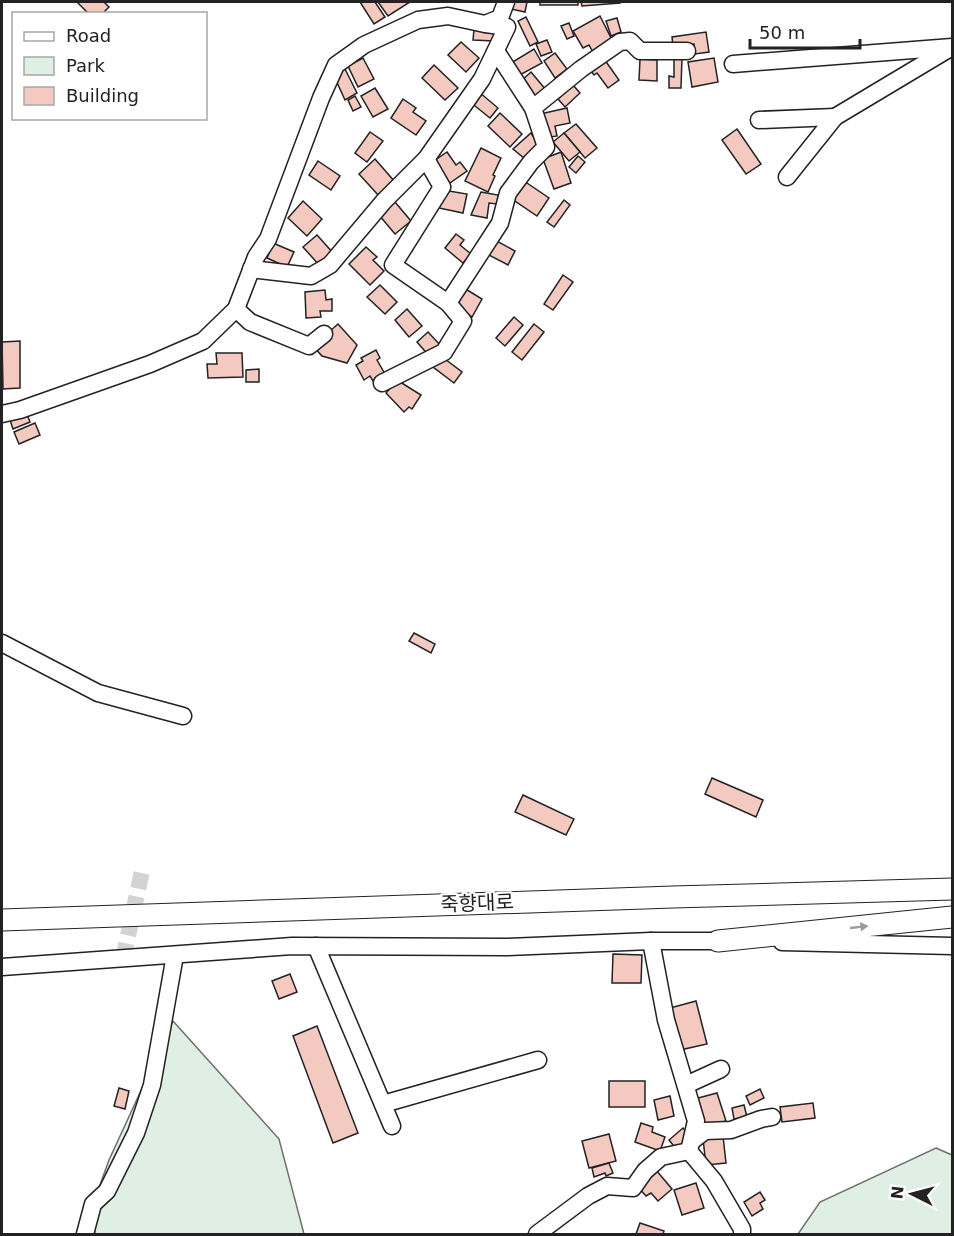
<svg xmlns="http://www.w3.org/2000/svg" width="954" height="1236" font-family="'DejaVu Sans','Noto Sans KR',sans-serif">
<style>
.green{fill:#e0efe3;stroke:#6f6f6f;stroke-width:1.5}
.building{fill:#f3c9c0;stroke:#222;stroke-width:1.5}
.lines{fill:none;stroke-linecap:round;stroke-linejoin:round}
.minor-tunnel{stroke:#d3d3d3;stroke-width:16;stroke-dasharray:16 8;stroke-linecap:butt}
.minor-casing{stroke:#222;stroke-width:19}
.major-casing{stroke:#222;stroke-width:23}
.minor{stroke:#fff;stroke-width:16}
.major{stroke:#fff;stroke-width:21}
.oneway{fill:#9c9c9c}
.labels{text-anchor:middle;stroke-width:4.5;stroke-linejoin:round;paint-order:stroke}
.street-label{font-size:20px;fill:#222;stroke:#fff}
</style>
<rect width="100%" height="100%" fill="#fff"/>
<g class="green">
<polygon points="173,1021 279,1139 304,1234 95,1234 93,1204 109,1160"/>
<polygon points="936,1148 952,1155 952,1234 798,1234 820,1202"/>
</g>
<g class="building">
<polygon points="77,2 104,2 109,7 102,14 89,14"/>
<polygon points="360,2 375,2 385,17 374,24"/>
<polygon points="378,2 410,2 388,16"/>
<polygon points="512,2 527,2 525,12 511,9"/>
<rect x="540" y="2" width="38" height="3"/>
<polygon points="581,2 620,2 620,3 582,6"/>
<polygon points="600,16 614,44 595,56 589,45 583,48 573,31"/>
<polygon points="526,17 538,42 530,46 518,21"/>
<polygon points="617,18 621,32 611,36 606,21"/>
<polygon points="569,23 574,36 567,39 561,26"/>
<polygon points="474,29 495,30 494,41 473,40"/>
<polygon points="706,32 709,52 695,54 694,44 673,46 672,37"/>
<polygon points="547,40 552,52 541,56 536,44"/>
<polygon points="461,42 479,58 466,72 448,55"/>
<polygon points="534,49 542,63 518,76 511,63"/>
<polygon points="555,53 567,69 555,78 544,61"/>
<polygon points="602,56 619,80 608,88 597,73 594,75 588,67"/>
<polygon points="674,57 682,57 681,88 669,88 669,76 674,77"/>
<polygon points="363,58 374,79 358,87 348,66"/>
<polygon points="714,58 718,82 692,87 688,62"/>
<polygon points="640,59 657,60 657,81 639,80"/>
<polygon points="434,65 458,88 445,100 422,78"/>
<polygon points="344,67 357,93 345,100 335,78"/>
<polygon points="531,72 546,90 535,99 521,81"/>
<polygon points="573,85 580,93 565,107 558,99"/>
<polygon points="375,88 388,109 373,117 361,96"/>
<polygon points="479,92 498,108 490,118 470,102"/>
<polygon points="355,96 361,107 353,111 348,100"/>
<polygon points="403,99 416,108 413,112 426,121 416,135 391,118"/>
<polygon points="567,108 570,123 555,126 557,136 545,138 540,114"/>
<polygon points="500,113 522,134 510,147 488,126"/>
<polygon points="576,124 597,148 585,158 564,133"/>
<polygon points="737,129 761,164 746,174 722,140"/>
<polygon points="370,132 383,141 367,162 355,153"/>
<polygon points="531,133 540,147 525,159 513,149"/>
<polygon points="564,133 580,152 569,161 553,142"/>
<polygon points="481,148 501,158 493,175 495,176 488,192 465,181"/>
<polygon points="447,152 456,165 460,162 467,171 447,185 431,163"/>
<polygon points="561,152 571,183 554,189 543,159"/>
<polygon points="578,156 585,162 576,173 569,167"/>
<polygon points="375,159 395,182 379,196 359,174"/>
<polygon points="318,161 340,176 331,190 309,175"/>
<polygon points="524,181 549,198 537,216 512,199"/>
<polygon points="443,190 467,194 463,213 439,208"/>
<polygon points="481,192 498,195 497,204 489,203 487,218 471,215"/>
<polygon points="564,200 570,205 554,227 547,222"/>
<polygon points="303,201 322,219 307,236 288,218"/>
<polygon points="395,202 411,221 395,234 379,215"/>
<polygon points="456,234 464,240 460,245 471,254 463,263 445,248"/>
<polygon points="317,235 334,254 320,266 303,247"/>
<polygon points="495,240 515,251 508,265 487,254"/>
<polygon points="273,243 294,252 287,267 267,258"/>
<polygon points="366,247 377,257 373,260 384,271 370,285 349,264"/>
<polygon points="563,275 573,282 553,310 544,304"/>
<polygon points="380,285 397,302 385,314 367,297"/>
<polygon points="464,288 482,299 472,317 454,306"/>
<polygon points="325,290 326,300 332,299 332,311 320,311 321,317 306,318 305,292"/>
<polygon points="407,309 422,326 409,337 395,320"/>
<polygon points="514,317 523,325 505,346 496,338"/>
<polygon points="338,324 357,345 347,363 322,356 313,346"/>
<polygon points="534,324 544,332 522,360 512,352"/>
<polygon points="428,332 441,346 430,357 417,342"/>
<polygon points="20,341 20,388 3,389 2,342"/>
<polygon points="376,350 380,358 377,360 385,374 373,381 370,376 364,380 356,365 363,361 361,358"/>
<polygon points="216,353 242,353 243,377 208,378 207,364 217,364"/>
<polygon points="441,356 462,372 454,383 433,367"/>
<polygon points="259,369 259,382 246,382 246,370"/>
<polygon points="397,380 421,395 412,409 409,407 404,412 386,393"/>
<polygon points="27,414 30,422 13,429 10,420"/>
<polygon points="35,423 40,435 19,444 14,432"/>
<polygon points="414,633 435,644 431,653 409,641"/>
<polygon points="712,778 763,800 756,817 705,794"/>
<polygon points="523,795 574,819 566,835 515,812"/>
<polygon points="613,954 642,955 641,983 612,983"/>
<polygon points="290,974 297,992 279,999 272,981"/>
<polygon points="696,1001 707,1044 680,1050 670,1008"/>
<polygon points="317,1026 358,1133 333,1143 293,1036"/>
<rect x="609" y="1081" width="36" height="26"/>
<polygon points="119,1088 129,1091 125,1109 114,1106"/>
<polygon points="760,1089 764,1098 750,1105 746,1096"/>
<polygon points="717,1093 726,1121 706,1127 698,1098"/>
<polygon points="670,1096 674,1116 658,1120 654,1100"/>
<polygon points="813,1103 815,1118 782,1122 780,1107"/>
<polygon points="744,1105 747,1117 734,1119 732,1108"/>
<polygon points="641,1123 653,1127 652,1132 665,1137 660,1151 635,1142"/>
<polygon points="683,1128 688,1134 688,1140 677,1150 669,1140"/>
<polygon points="609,1134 616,1161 589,1168 582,1141"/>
<polygon points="723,1136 726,1163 706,1165 703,1139"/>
<polygon points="609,1163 613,1173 606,1176 605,1173 594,1177 592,1168"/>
<polygon points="656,1170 672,1189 658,1201 651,1193 646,1196 637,1186"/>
<polygon points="696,1183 704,1208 682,1215 674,1190"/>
<polygon points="760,1192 765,1200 760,1203 763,1209 752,1216 744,1202"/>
<polygon points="640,1223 664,1231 663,1234 636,1234"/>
</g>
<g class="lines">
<polyline class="minor-tunnel" points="123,959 142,871"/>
<g class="minor-casing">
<g id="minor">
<polyline points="496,51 533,108"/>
<polyline points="733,64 952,47"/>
<polyline points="759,120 835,117"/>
<polyline points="787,177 835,117 947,50"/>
<polyline points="251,269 311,276 330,265 384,201 426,159 482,79 507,27 486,24"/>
<polyline points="448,303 500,223 508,193 531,162 546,147 533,108 581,69 620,42 630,41 640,51 687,51"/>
<polyline points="236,309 250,322 309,346 324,334"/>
<polyline points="382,383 444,352 463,321 448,303 393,265 442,187 426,159"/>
<polyline points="2,414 20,410 150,364 203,341 236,309 256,257 268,239 321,98 336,65 364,45 418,20 448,16 485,24 500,18 506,2"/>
<polyline points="2,643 98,693 183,716"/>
<polyline points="651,941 666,1020 696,1121 689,1151 714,1181 742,1229 742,1234"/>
<polyline points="782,942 952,946"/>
<polyline points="316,946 392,1126"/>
<polyline points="2,967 292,946 507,947 651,941 730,941"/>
<polyline points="686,1085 721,1069"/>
<polyline points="383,1104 538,1060"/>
<polyline points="692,1141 705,1131 731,1130 761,1119 772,1117"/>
<polyline points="85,1234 93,1204 107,1191 136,1133 152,1085 175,955"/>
<polyline points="537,1234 588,1196 607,1186 633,1188 645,1171 661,1157 689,1151"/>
</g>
</g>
<g class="major-casing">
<g id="major">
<polyline points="2,920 673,897 952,889"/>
<polyline points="718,941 952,917"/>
</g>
</g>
<use href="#minor" class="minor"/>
<use href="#major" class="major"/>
</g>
<defs><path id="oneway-solid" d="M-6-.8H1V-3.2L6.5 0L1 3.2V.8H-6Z" transform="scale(1.5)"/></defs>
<use class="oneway" href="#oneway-solid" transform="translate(859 927) rotate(-6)"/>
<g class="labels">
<g class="street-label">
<text transform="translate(477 903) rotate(-2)" y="7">죽향대로</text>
</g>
</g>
<rect width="954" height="1236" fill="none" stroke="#222222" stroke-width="6"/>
<rect x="12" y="12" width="195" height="108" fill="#ffffff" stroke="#a7a7a7" stroke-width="1.5"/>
<rect x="24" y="32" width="30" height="9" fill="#ffffff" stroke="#a7a7a7" stroke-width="1.5"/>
<text x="66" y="42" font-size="18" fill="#222222">Road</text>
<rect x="24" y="57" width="30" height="18" fill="#e0efe3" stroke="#a7a7a7" stroke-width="1.5"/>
<text x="66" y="72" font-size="18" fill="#222222">Park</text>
<rect x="24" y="87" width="30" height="18" fill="#f3c9c0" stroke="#a7a7a7" stroke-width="1.5"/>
<text x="66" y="102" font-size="18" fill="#222222">Building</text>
<g transform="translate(912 1194) rotate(276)" stroke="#ffffff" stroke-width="4.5" paint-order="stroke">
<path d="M0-4.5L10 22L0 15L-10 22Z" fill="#222222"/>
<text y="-9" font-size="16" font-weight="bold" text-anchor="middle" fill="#222222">N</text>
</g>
<path d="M750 39v9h110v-9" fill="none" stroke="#222222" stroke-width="3"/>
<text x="759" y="39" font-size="18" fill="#222222" stroke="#ffffff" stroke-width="4.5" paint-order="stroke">50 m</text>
</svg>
